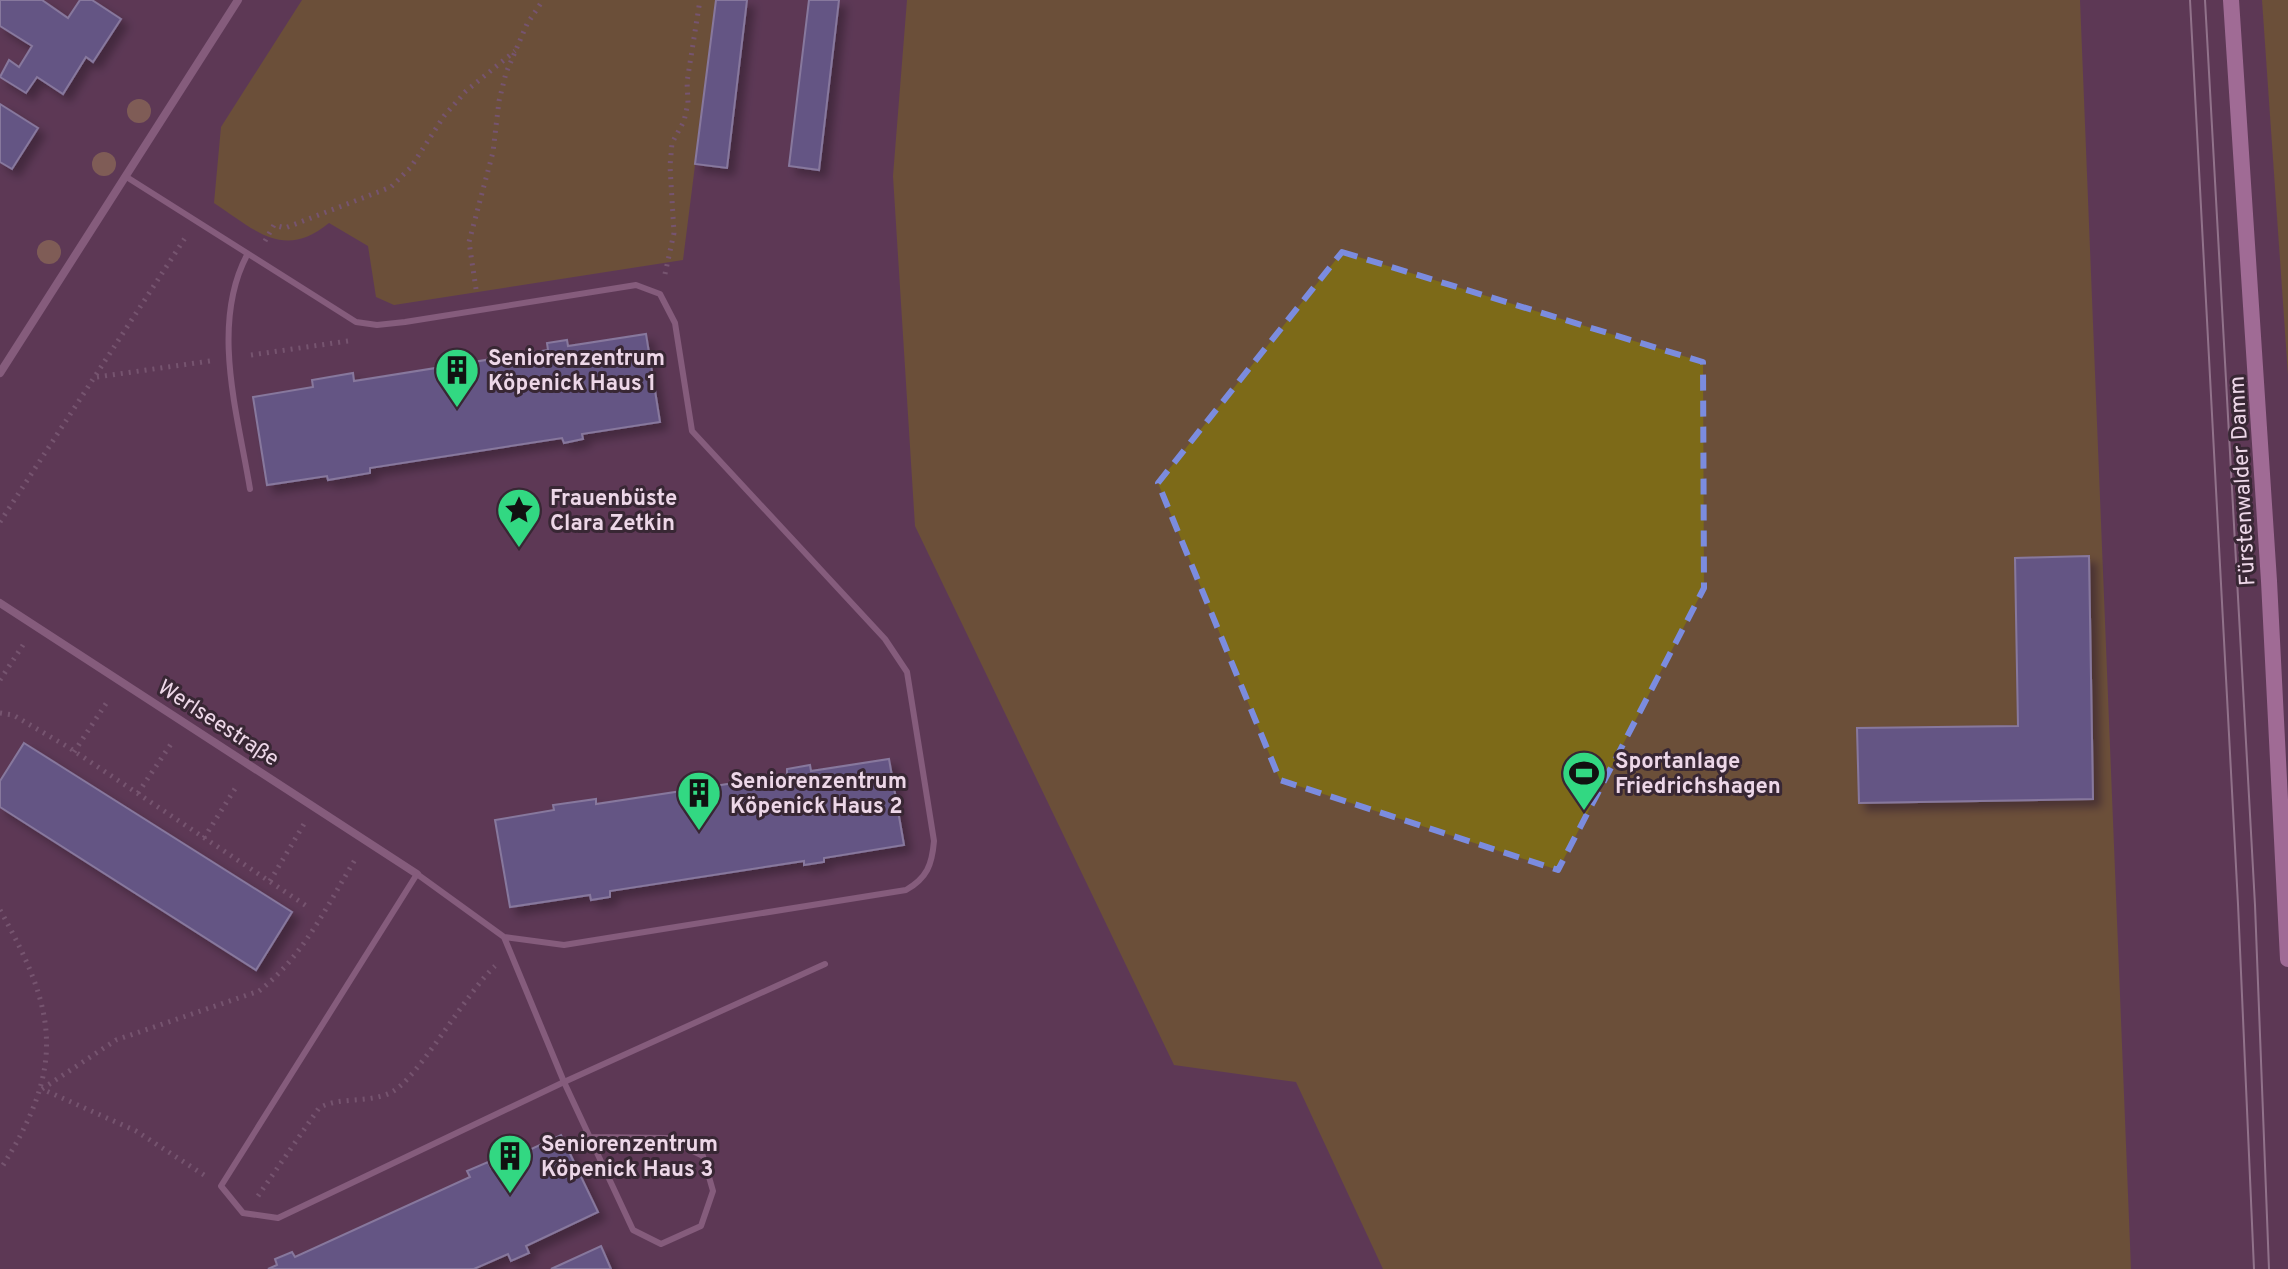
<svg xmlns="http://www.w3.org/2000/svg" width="2288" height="1269" font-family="Overpass,sans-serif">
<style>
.green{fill:#7d6a18}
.building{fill:#6d79bd;stroke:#bbc5f4;stroke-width:2;filter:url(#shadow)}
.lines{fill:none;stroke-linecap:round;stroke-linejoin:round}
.path{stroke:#94758e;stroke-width:5;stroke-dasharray:2 6;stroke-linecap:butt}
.lane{stroke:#b587aa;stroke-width:6}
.street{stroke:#b587aa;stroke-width:8}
.secondary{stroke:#f2a9e2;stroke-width:16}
.tram{stroke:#d1b8cb;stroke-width:2}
.tree{fill:#a88858}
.marked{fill:none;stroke:#7b8cdf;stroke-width:6;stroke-dasharray:16 10;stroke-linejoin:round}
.labels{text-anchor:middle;stroke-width:6;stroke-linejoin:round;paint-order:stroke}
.poi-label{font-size:22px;font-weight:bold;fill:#edd7e8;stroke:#382734;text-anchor:start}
.street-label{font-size:22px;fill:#edd7e8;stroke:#382734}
</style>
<defs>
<filter id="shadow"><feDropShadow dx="7" dy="7" stdDeviation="4" flood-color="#0009"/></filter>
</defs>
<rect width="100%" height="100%" fill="#5d3956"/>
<g class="green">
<path d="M 302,0 L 716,0 L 683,260 L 394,305 L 376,297 L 368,246 L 329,223 C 283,261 254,229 214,203 L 221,127 Z"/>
<polygon points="907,0 2080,0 2131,1269 1383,1269 1296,1082 1174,1065 915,526 893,176"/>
<polygon points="2262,0 2288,0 2288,375"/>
</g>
<g class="building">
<polygon points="0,0 42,0 68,18 80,0 92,0 121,19 93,62 86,57 63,94 37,77 26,93 0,77 9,60 19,67 32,46 0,26"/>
<polygon points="716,0 747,0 727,168 695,164"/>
<polygon points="809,0 839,0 819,170 789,166"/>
<polygon points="0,104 38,128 12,169 0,162"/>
<polygon points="646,334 660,422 582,434 583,439 564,443 562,438 370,468 370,473 328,480 327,476 267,485 253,397 313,387 312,380 353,373 354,381 548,350 547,343 567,340 568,346"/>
<polygon points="2089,556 2093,799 1859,803 1857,728 2018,726 2015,558"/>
<polygon points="24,743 292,912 256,970 0,807 0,781"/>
<polygon points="889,759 904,845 824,858 824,862 804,865 804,861 610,891 610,897 591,900 590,895 510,907 495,820 554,810 553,805 596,799 596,804 787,775 787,769 810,765 811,771"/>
<polygon points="561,1135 598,1212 526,1246 529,1253 511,1261 508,1254 474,1269 268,1269 277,1265 275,1259 292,1252 295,1257 470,1177 467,1171 488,1162 491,1168"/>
<polygon points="601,1246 611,1269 551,1269"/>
</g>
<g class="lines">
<g class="path">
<polyline points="265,241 274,225 285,228 391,187 411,167 444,116 466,91 515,51"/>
<polyline points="665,274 674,233 670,166 672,143 684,121 688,103 687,82 700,0"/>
<polyline points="476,289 469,242 493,152 499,101 506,73 527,24 543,0"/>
<polyline points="251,355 348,341"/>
<polyline points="97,377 210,361"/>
<polyline points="0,522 185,238"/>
<polyline points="0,680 23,645"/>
<polyline points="0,713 13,715 68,747 308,907"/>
<polyline points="74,752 109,699"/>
<polyline points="138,793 173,741"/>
<polyline points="204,838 238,784"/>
<polyline points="270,881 304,824"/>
<path d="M 0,910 C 58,1013 66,1067 0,1170"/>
<path d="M 204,1175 L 136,1131 L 42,1089 L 116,1040 L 259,991 C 303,957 328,904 356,858"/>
<path d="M 258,1196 L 319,1108 C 339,1096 369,1104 392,1092 C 419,1077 465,994 495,966"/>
</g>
<g class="lane">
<path d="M 125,176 L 356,322 L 377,325 L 405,322 L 636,285 L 660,294 L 675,323 L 692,431 L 885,639 L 907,672 L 934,841 C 932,865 927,878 906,890 L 564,945 L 504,937 L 417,874 L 221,1186 L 243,1213 L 278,1218 L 564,1082 L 504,937"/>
<path d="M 247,255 C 210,325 238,415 250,489"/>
<polyline points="591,1137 667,1138 703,1156 713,1191 701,1226 661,1244 633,1230 564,1082 825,964"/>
</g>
<g class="street">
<polyline points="0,373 238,0"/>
<polyline points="0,603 417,874"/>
</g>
<polyline class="secondary" points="2231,0 2269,581 2288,959"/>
<g class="tram">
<polyline points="2190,0 2238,904 2254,1269"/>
<polyline points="2205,0 2255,905 2269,1269"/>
</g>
</g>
<g class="tree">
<circle cx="139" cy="111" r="12"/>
<circle cx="104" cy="164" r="12"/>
<circle cx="49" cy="252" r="12"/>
</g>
<path d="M0 0H2288V1269H0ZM 1342,252 L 1703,362 L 1704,588 L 1558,870 L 1280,780 L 1158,483 Z" fill="#5d3956" fill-opacity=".55" fill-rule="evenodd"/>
<path class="marked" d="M 1342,252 L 1703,362 L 1704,588 L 1558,870 L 1280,780 L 1158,483 Z"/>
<defs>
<g id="building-pin" transform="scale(2.3)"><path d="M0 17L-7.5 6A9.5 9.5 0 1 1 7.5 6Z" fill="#32d882" stroke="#382734"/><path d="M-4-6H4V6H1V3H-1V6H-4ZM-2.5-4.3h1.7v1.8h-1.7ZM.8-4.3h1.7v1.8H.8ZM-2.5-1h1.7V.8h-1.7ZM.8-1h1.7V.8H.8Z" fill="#111"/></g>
<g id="sight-pin" transform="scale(2.3)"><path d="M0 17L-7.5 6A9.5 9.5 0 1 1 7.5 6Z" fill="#32d882" stroke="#382734"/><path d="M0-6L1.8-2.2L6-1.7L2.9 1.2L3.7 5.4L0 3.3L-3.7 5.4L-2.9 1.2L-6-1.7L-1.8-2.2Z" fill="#111"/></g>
<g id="stadium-pin" transform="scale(2.3)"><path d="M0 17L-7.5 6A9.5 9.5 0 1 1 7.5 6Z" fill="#32d882" stroke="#382734"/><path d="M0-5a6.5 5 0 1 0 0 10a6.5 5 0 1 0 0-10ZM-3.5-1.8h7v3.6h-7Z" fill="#111"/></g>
</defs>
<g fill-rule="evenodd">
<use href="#building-pin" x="457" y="370"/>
<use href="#sight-pin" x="519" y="510"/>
<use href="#stadium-pin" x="1584" y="773"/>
<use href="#building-pin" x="699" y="793"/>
<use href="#building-pin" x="510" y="1156"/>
</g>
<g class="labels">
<g class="poi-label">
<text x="488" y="365">Seniorenzentrum<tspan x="488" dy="25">Köpenick Haus 1</tspan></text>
<text x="550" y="505">Frauenbüste<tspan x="550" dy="25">Clara Zetkin</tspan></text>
<text x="1615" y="768">Sportanlage<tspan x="1615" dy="25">Friedrichshagen</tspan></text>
<text x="730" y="788">Seniorenzentrum<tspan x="730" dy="25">Köpenick Haus 2</tspan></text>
<text x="541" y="1151">Seniorenzentrum<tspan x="541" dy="25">Köpenick Haus 3</tspan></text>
</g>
<g class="street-label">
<text transform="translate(2241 481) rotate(-93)" y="8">Fürstenwalder Damm</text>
<text transform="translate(219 722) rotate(33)" y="8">Werlseestraße</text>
</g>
</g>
</svg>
